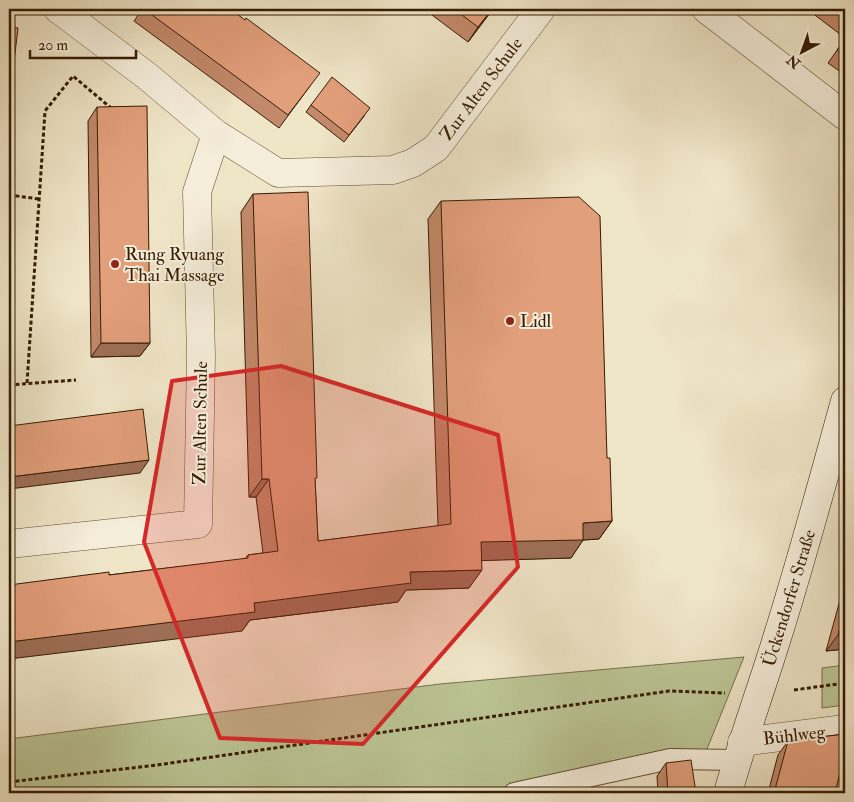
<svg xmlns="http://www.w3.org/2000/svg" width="854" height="802" font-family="'IM FELL Double Pica',serif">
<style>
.green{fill:#bbc494;stroke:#79704c}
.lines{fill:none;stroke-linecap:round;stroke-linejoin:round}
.lane-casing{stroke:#654e34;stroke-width:22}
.street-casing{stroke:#654e34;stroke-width:29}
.secondary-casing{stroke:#371c03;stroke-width:29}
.path{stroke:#371c03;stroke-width:3;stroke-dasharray:4 2.5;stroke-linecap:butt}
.lane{stroke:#f5eedb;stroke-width:20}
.street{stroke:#f5eedb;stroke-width:28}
.secondary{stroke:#f5eedb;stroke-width:28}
.wall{fill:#c2896a;stroke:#371c03}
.shaded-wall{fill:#9e6f56;stroke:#371c03}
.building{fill:#e29f7b;stroke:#371c03}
.marked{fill:#d62828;fill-opacity:0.2;stroke:#d62828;stroke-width:4;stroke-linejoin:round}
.poi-dot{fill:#8f2418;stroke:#f5eedb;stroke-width:2}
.labels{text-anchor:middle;stroke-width:4;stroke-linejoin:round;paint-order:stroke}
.street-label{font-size:18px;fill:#371c03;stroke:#f5eedb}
.poi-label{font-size:18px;fill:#371c03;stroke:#f5eedb;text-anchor:start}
</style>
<rect width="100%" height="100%" fill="#efe5c7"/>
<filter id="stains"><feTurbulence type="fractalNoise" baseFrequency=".004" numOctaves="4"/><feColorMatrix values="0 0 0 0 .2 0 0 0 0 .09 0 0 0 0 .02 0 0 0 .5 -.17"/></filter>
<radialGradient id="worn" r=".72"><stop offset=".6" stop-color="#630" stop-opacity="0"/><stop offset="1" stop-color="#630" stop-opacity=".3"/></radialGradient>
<g class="green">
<polygon points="744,657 701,764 482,793 9,793 9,739 440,684"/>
<polygon points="845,665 845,705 822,708 822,668"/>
</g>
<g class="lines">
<g class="lane-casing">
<polyline id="lane" points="514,793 670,759 737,760"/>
</g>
<g class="street-casing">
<g id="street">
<polyline points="58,9 147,76 216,134 278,173 393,170 413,163 436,148 541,9"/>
<polyline points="706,9 845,116"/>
<polyline points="9,544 198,524 201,356 197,192 216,134"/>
<polyline points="742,742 845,729"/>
</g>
</g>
<g class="secondary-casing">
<path id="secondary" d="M 728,793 C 742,741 761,690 777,638 C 802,559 823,480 845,401"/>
</g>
<g class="path">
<polyline points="9,195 39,199"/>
<polyline points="27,383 45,111 73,76 111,108"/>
<polyline points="9,385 76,380"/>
<polyline points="794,690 845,683"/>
<polyline points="9,782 157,765 669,691 725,693"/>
</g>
<use href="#lane" class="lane"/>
<use href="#street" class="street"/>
<use href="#secondary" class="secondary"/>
</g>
<g class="wall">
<polygon points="132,9 230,9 310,86 279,128 134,21 139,14"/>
<polygon points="424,9 493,9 468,42"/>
<polygon points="807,9 845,9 845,38"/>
<polygon points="845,39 845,75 828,63"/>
<polygon points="311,105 365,115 344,142 306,112"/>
<polygon points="97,107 150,343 140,356 91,357 88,121"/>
<polygon points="253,194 315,481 318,541 438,526 428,219 441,201 607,458 612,521 599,539 583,540 571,558 482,560 469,588 406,590 398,602 250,620 242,631 109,575 245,559 248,555 263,553 256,497 249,497 241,212"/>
<polygon points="845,582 845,649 826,651"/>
<polygon points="845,734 845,755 845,754 835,793 768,793 778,755 788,741"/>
<polygon points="666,763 696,793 658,793 657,776"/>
</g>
<g class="shaded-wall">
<polygon points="492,9 493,9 468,42 478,27"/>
<polygon points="101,343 150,343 140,356 91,357"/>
<polygon points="149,460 140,473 9,489 9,477"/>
<polygon points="262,479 269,479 256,497 249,497"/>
<polygon points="612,521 599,539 583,540 571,558 469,561 481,542 583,523"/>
<polygon points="482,570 469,588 406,590 398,602 250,620 242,631 9,659 9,642 254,603 410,572"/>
<polygon points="845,634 845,649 826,651 838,635"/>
</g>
<g class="building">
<polygon points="144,9 230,9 245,20 246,18 320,73 288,115"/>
<polygon points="454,9 492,9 478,27"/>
<polygon points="833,9 845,9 845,18"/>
<polygon points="9,27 18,28 9,104"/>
<polygon points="845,39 845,56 837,50"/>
<polygon points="332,77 370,108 349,135 311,105"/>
<polygon points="147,106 150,343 101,343 97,107"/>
<polygon points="308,192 316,446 317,478 315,478 318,541 451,524 441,201 579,197 600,216 607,458 610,458 612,521 583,523 583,540 481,542 482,570 410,572 411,583 254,603 255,612 9,642 9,585 109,572 109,575 248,558 248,555 278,551 269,479 262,479 253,194"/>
<polygon points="143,409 149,460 9,477 9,426"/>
<polygon points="845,608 845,634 838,635"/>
<polygon points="845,734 845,752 835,793 774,793 788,741"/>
<polygon points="691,760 696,793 668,793 666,763"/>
<polygon points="429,791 429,793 410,793"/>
</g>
<path class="marked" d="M 281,366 L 498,435 L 518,567 L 363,744 L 220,738 L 144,542 L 172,381 Z"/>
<g class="poi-dot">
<circle cx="115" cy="264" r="5"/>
<circle cx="510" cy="321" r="5"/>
</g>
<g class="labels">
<g class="street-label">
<text transform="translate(481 89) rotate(-53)" y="6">Zur Alten Schule</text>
<text transform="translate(200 423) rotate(-89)" y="6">Zur Alten Schule</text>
<text transform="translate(789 598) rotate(-73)" y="6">Ückendorfer Straße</text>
<text transform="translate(794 735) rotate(-7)" y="6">Bühlweg</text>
</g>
<g class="poi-label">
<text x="125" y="260">Rung Ryuang<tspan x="125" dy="21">Thai Massage</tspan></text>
<text x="520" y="327">Lidl</text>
</g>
</g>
<rect width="854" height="802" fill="none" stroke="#efe5c7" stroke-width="30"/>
<rect x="10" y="10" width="834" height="782" fill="none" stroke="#371c03" stroke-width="2.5"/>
<rect x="15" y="15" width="824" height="772" fill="none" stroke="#371c03"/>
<g transform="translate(802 52) rotate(221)" stroke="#f5eedb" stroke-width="4" paint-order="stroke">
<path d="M0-4L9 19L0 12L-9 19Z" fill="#371c03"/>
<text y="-8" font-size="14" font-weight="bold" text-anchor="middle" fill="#371c03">N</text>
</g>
<path d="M30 50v8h106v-8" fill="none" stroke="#371c03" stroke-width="2.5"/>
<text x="38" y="50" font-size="15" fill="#371c03" stroke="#f5eedb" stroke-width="4" paint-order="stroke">20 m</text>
<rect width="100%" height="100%" filter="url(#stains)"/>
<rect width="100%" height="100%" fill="url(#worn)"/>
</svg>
